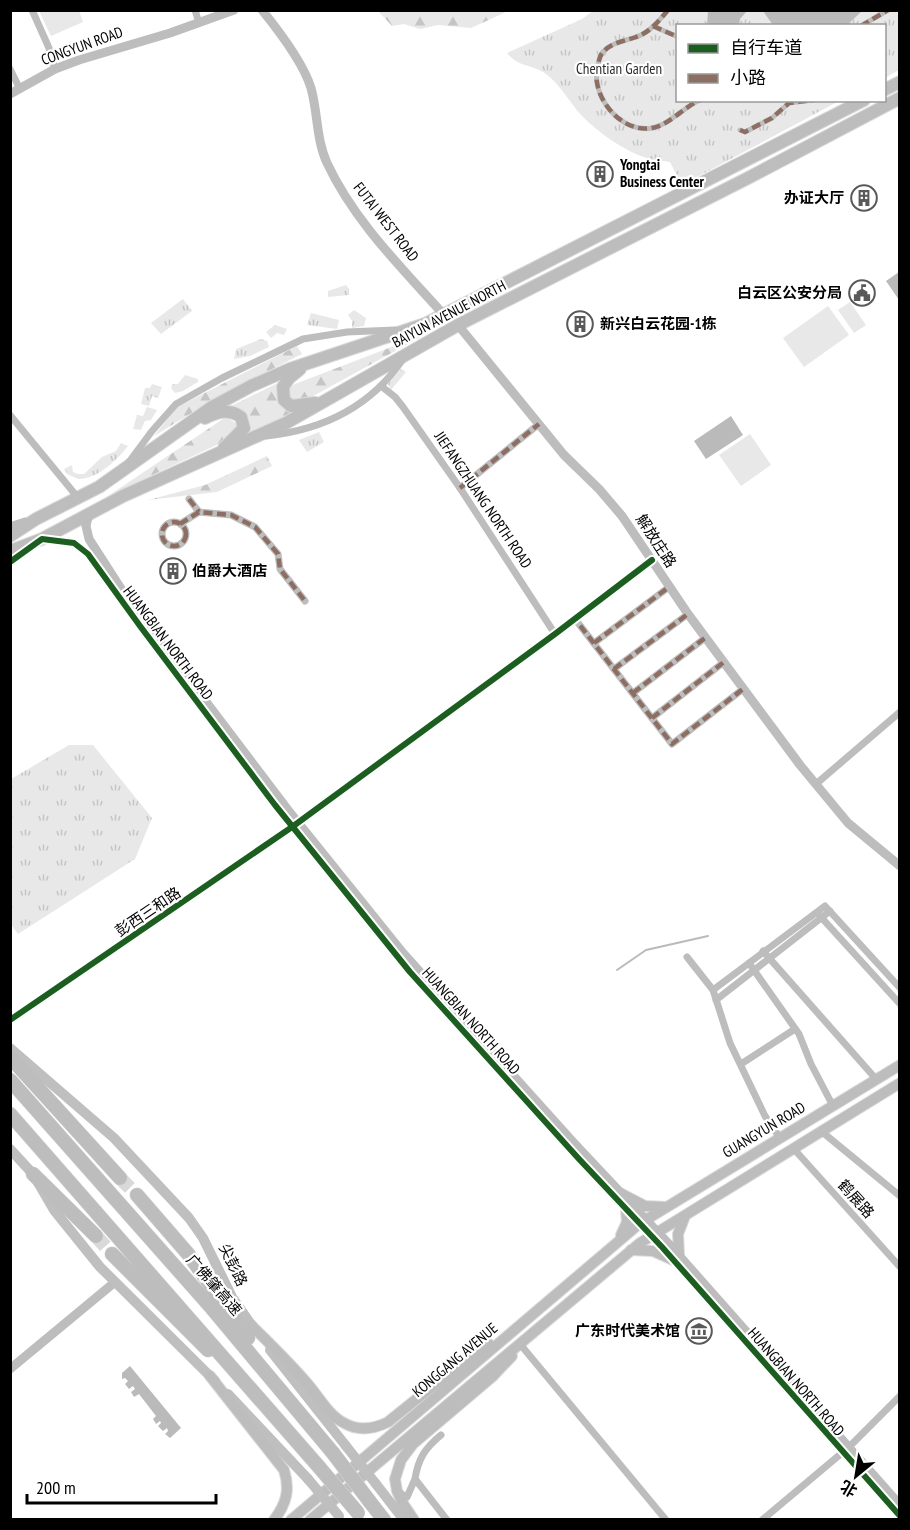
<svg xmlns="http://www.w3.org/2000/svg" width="910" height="1530" font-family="'PT Sans Narrow','Noto Sans SC',sans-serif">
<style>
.grass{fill:url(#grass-tufts)}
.forest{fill:url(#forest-firs)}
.garden{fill:#e8e8e8}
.water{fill:#bababa}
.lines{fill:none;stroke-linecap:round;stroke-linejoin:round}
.stream{stroke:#bababa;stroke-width:2}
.motorway-tunnel{stroke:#d9d9d9;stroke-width:14;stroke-dasharray:14 7;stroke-linecap:butt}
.primary-casing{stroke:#dbdbdb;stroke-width:12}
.trunk-casing{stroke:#dbdbdb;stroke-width:14}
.motorway-casing{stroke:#dbdbdb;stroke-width:15}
.pedestrian{stroke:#bdbdbd;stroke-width:5}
.minor{stroke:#bdbdbd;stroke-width:7}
.tertiary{stroke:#bdbdbd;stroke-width:9}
.secondary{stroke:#bfbfbf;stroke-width:10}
.primary{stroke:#bdbdbd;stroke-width:10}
.trunk{stroke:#bdbdbd;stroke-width:12}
.motorway{stroke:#bdbdbd;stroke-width:14}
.motorway-bridge-casing{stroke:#dbdbdb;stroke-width:15;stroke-linecap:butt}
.secondary-bridge{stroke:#bfbfbf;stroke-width:10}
.motorway-bridge{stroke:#bdbdbd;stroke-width:14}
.quiet{stroke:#8d6e63;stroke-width:4.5;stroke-dasharray:9 4.5;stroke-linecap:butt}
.cycleway-casing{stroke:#fff;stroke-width:10}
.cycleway{stroke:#1b5e20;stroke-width:6}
.labels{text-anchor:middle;stroke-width:4.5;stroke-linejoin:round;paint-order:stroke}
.street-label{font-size:15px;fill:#000;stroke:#fff}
.park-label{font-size:15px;fill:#2c2c2c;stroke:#fff}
.poi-label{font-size:15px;font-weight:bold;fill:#000;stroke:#fff;text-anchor:start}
</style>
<defs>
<pattern id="grass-tufts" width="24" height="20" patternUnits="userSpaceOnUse" patternTransform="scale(1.5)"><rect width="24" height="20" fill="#e8e8e8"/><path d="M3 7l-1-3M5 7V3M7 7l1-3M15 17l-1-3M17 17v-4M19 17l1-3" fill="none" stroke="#c5c5c5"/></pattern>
<pattern id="forest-firs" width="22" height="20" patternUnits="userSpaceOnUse" patternTransform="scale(1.5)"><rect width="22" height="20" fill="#e8e8e8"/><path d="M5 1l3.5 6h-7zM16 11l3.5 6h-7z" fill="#c5c5c5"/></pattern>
</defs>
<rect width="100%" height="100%" fill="#fff"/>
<g class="grass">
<path d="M 593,11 L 899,11 L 899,70 L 885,78 L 884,26 L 678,26 L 678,100 L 839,101 L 682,185 L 670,162 C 662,160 655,161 647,158 C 624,151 599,133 582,116 C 569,102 561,85 546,74 C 533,64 519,68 507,53 L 582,19 Z"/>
<polygon points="346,285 349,289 349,295 328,297 328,291"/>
<polygon points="183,299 192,311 161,334 151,323"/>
<polygon points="354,310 366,318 364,326 352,328 352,321 348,315"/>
<polygon points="311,313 339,320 337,329 307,325"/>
<polygon points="275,325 287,329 284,335 277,333 271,338 266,332"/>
<polygon points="261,339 267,341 269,347 250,356 234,359 236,349"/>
<polygon points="401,369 406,372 391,390 388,384"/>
<polygon points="185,375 198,379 198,382 183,391 175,393 171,388 173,384 178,384"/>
<polygon points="152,384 162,387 158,398 152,396 149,406 141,404 145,388 150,388"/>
<polygon points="147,407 157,410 151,420 145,421 141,430 133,429 137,415 143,416"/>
<polygon points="319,432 324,442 307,452 299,440"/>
<path d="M 121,443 L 128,446 C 117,460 98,479 78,479 L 67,474 L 64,469 L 72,465 L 73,472 L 78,474 L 84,474 L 102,457 L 116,451 Z"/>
<polygon points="69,745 93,745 152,818 135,859 18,934 10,923 11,779"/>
</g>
<g class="forest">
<polygon points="378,11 506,11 504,13 471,28 438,25 420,29 404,24 392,26"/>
<path d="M 428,333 L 306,400 L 293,401 C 286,394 287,389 295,384 Z"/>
<polygon points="297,346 302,354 221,395 154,436 177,407"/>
<path d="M 278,383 C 277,404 276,402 293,414 L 243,439 L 246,433 L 229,407 Z"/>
<polygon points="228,418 238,425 237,429 227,440 108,496 223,419"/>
<polygon points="267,456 272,466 217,492 148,500 205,485"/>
</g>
<g class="garden">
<polygon points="39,11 79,11 83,22 51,36"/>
<polygon points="850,302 866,325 854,333 838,310"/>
<polygon points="828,306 849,335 804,367 783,338"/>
<polygon points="750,434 771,465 741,486 719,455"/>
</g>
<g class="water">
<polygon points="708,11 708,10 747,11 740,19 739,25 707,25"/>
<polygon points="763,11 862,11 846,26 773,25"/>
<polygon points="899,272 899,300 886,281"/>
<polygon points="731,416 743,435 706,459 694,441"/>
<polygon points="130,1366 181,1428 170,1438 165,1434 168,1431 167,1428 163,1431 158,1426 161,1423 160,1421 156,1424 153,1419 156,1416 139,1394 134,1397 131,1392 135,1389 133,1386 129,1389 125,1384 128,1381 125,1378 122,1379 122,1373"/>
</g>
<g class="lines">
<polyline class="stream" points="617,970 646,950 708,936"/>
<g class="motorway-tunnel">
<polyline points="120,1178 137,1195"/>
<polyline points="96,1236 112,1254"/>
</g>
<g class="primary-casing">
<g id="primary">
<polyline points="620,1193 645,1206 666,1207"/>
<polyline points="621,1235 627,1222 626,1210"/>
<polyline points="631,1250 653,1251 673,1260"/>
<polyline points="679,1255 678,1234 685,1216"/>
<path d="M 251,1325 C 270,1344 289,1362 306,1382 C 318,1395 328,1415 344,1423 C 358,1431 374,1429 388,1422 L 469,1357 L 489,1344"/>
<path d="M 210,1376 L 284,1470 C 290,1489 287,1503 274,1520"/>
<polyline points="291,1520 639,1224 900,1065"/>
<polyline points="310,1520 640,1243 900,1083"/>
<polyline points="414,1520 402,1502 397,1491 395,1479 401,1460 413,1444 492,1377 512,1356"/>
</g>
</g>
<g class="trunk-casing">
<g id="trunk">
<polyline points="884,90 900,82"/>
<polyline points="300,369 289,378 283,387 284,400 291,406 315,403"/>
<path d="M 205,418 C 217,412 229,408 241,417 L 244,428 L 224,448"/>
<polyline points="10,536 36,519 99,487 212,407 251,386 290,369 425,324 864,100"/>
<polyline points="10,551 42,539 123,496 286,423 458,325 748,178 900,98"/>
</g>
</g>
<g class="motorway-casing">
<g id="motorway">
<polyline points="10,1057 120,1178"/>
<polyline points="10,1080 210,1306 333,1453"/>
<polyline points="10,1114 319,1467"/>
<polyline points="33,1174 96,1236"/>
<polyline points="137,1195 189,1255 248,1338"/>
<polyline points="112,1254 208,1350"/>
<polyline points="370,1502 384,1520"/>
</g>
</g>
<g class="pedestrian">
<path d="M 668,10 C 659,21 649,33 636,37 C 625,41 612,42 603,52 C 600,55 599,60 598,65 C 589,94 620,134 652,128 C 669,125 684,107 700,100"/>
<polyline points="653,26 678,37"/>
<polyline points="861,26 888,10"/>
<polyline points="740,130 745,132 772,118 789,103 813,100"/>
</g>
<g class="minor">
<polyline points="32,10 49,48 55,69"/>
<polyline points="195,10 199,23"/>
<polyline points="10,69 20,89"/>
<polyline points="381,386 395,397 403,407 460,488 555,634"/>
<polyline points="10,415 79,499"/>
<path d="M 266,436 C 322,430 370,408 403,359"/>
<polyline points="129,462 152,431 176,404 222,378 303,339 347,332 395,330"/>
<polyline points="460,488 539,424"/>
<polyline points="189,499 199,512"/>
<circle cx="174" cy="534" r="12"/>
<polyline points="180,524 199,512 231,515 255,527 278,554 280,569 305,601"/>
<polyline points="575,619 672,744 743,689"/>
<polyline points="594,643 669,587"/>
<polyline points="614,669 688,614"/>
<polyline points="633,693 705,638"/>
<polyline points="652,718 724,662"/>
<polyline points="816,784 900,712"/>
<polyline points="820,916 900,1004"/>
<polyline points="763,951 876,1079"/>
<polyline points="687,957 713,990 730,1043 765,1116 780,1138"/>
<polyline points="749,963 799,1034 811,1064 833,1106"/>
<polyline points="713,990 825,906 900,988"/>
<polyline points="716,1000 830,911"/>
<polyline points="10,1020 292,827 555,634 652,560"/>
<polyline points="741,1064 795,1029"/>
<polyline points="821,1131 900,1196"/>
<polyline points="793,1148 900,1267"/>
<polyline points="520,1344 666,1520"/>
<path d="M 441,1435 C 425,1448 418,1459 415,1479 L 447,1520"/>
<polyline points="398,1492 407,1497 415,1479"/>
<polyline points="762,1520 849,1447 900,1396"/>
</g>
<g class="tertiary">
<path d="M 262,10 C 279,31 303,62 311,88 C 318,113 316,139 327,163 C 354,221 402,268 444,315"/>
<polyline points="10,94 55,69 79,60 170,33 234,10"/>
<polyline points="458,325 564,455 599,489 622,516 688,614 800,765 848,823 900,866"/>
<polyline points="89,513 86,526 89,539 125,595 288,810 403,953 573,1142 667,1242 900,1505"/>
<polyline points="10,527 25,522"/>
<polyline points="10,562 42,539 74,543 88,554 140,626 275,805 410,972 579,1159 662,1247 900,1516"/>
<polyline points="10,1369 115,1282"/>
</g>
<g class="secondary">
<polyline points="10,1048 114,1138 189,1218 203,1238 232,1297 255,1330"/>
<polyline points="10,1149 33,1174 54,1210 100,1267 215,1381"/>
<polyline points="270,1350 346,1446"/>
<polyline points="228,1394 308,1479"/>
<polyline points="376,1484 404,1520"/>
</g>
<use href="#primary" class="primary"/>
<use href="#trunk" class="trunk"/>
<use href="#motorway" class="motorway"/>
<g class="motorway-bridge-casing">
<g id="motorway-bridge">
<polyline points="333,1453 370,1502"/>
<polyline points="319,1467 358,1513"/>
</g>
</g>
<g class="secondary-bridge">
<polyline points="346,1446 376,1484"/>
<polyline points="308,1479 339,1516"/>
</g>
<use href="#motorway-bridge" class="motorway-bridge"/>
<g class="quiet">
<path d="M 668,10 C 659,21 649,33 636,37 C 625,41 612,42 603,52 C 600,55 599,60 598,65 C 589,94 620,134 652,128 C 669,125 684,107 700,100"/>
<polyline points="653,26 678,37"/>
<polyline points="861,26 888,10"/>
<polyline points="740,130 745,132 772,118 789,103 813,100"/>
<polyline points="460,488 539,424"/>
<polyline points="189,499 199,512"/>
<circle cx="174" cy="534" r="12"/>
<polyline points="180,524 199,512 231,515 255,527 278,554 280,569 305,601"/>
<polyline points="579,616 575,619 672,744 743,689"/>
<polyline points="594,643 669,587"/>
<polyline points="614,669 688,614"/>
<polyline points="633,693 705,638"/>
<polyline points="652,718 724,662"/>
</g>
<g class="cycleway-casing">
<g id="cycleway">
<polyline points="10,562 42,539 74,543 88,554 140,626 275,805 410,972 579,1159 662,1247 900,1516"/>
<polyline points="10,1020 292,827 555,634 652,560"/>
</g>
</g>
<use href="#cycleway" class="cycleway"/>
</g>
<defs>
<g id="building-ring" transform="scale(1.35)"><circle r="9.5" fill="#fff" stroke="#595959" stroke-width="1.5"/><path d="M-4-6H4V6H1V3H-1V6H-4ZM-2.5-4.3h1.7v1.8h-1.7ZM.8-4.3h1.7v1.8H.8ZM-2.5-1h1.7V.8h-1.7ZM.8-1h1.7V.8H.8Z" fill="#595959"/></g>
<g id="civic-ring" transform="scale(1.35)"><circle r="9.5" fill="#fff" stroke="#595959" stroke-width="1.5"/><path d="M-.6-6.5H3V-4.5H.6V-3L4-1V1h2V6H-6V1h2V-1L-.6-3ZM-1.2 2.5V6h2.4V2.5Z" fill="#595959"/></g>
<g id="museum-ring" transform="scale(1.35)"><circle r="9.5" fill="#fff" stroke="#595959" stroke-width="1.5"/><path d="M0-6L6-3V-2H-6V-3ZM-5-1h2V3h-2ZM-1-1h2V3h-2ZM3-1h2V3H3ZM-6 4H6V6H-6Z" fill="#595959"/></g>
</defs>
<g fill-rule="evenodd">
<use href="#building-ring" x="600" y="174"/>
<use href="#building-ring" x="864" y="198"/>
<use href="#civic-ring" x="862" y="293"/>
<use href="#building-ring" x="580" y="324"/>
<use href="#building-ring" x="173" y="571"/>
<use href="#museum-ring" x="699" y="1331"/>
</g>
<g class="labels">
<g class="street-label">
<text transform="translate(82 46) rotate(-20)" y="5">CONGYUN ROAD</text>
<text transform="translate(386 222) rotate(52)" y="5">FUTAI WEST ROAD</text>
<text transform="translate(449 314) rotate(-28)" y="5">BAIYUN AVENUE NORTH</text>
<text transform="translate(483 500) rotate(56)" y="5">JIEFANGZHUANG NORTH ROAD</text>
<text transform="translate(656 541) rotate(57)" y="5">解放庄路</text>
<text transform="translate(168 643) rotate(53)" y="5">HUANGBIAN NORTH ROAD</text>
<text transform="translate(148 912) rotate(-34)" y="5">彭西三和路</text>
<text transform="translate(471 1021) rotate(48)" y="5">HUANGBIAN NORTH ROAD</text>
<text transform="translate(764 1130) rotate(-31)" y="5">GUANGYUN ROAD</text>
<text transform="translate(856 1199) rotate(48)" y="5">鹤展路</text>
<text transform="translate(233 1265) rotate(64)" y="5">尖彭路</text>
<text transform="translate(214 1285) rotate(49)" y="5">广佛肇高速</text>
<text transform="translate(455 1360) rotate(-40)" y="5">KONGGANG AVENUE</text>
<text transform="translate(796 1382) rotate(49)" y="5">HUANGBIAN NORTH ROAD</text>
</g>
<g class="park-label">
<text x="619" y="74">Chentian Garden</text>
</g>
<g class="poi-label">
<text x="620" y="170">Yongtai<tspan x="620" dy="17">Business Center</tspan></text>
<text x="844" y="203" text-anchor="end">办证大厅</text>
<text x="842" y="298" text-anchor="end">白云区公安分局</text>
<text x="600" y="329">新兴白云花园-1栋</text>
<text x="192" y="576">伯爵大酒店</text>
<text x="680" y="1336" text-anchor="end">广东时代美术馆</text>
</g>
</g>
<rect width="910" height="1530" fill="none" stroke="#000000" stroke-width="24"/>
<rect x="676" y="24" width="210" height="78" fill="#ffffff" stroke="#999999" stroke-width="1.5"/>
<rect x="688" y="44" width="30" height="9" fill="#1b5e20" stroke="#999999" stroke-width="1.5"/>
<text x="730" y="54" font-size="18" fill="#000000">自行车道</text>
<rect x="688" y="74" width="30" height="9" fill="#8d6e63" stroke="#999999" stroke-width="1.5"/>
<text x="730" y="84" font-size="18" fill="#000000">小路</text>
<g transform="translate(856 1476) rotate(210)" stroke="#ffffff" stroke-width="4.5" paint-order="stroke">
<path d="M0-4.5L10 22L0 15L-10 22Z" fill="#000000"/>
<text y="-9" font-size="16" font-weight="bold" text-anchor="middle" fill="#000000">北</text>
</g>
<path d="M27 1494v9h189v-9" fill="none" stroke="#000000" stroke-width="3"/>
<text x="36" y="1494" font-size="18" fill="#000000" stroke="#ffffff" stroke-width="4.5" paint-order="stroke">200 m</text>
</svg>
